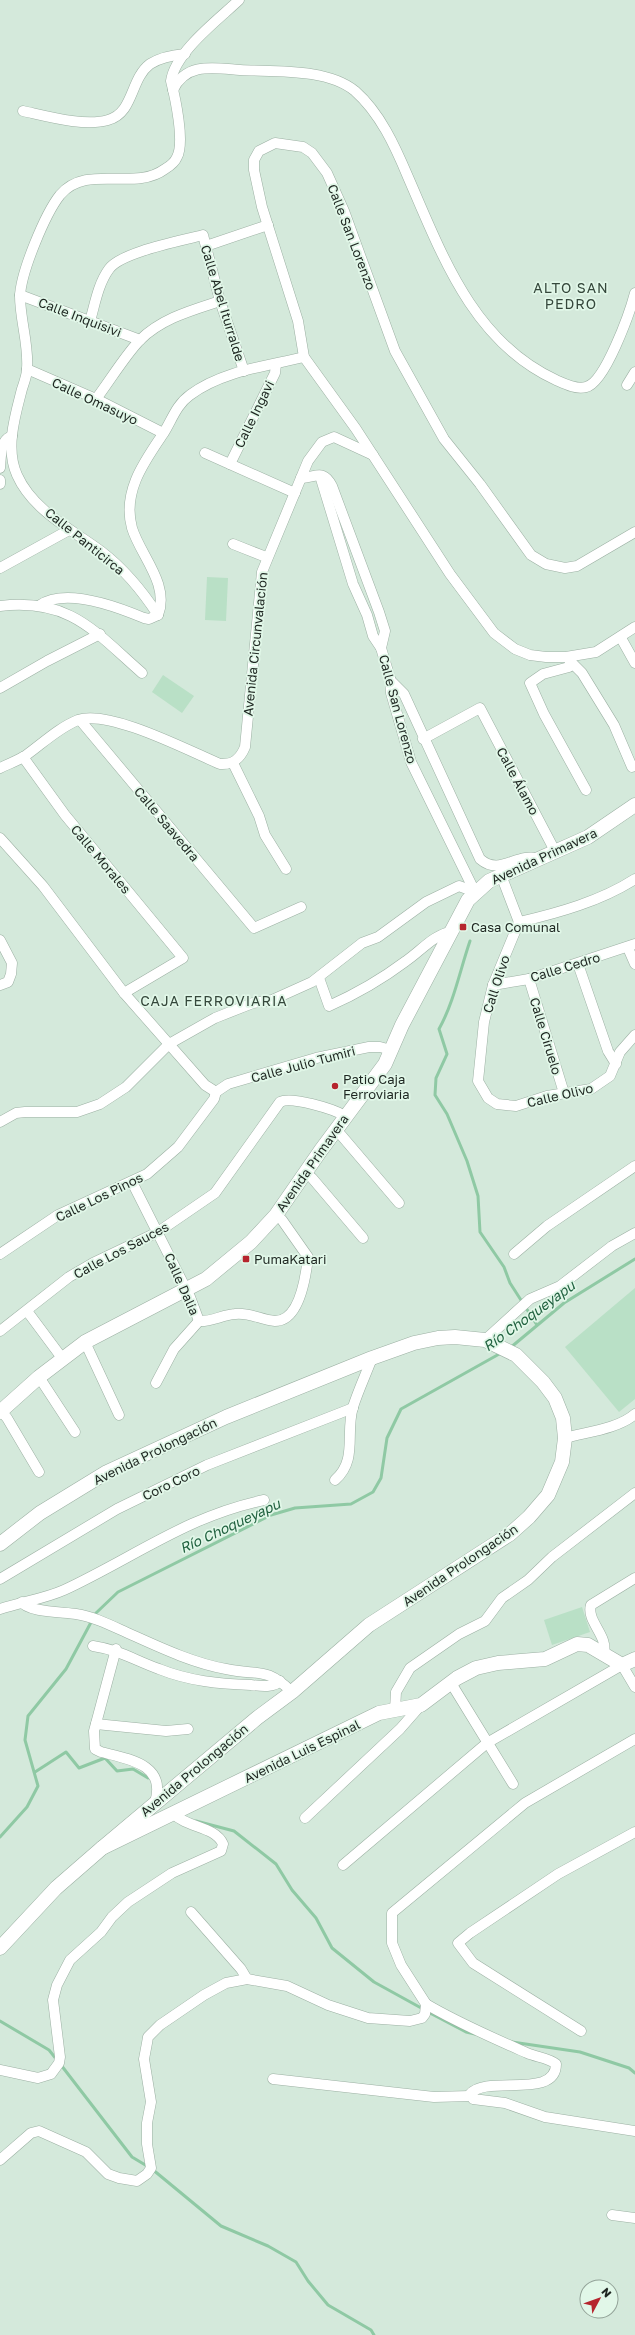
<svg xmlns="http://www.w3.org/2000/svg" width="635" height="2335" font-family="'Golos Text',sans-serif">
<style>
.green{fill:#b9e0c6}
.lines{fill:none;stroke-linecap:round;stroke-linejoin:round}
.stream{stroke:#8fc9a4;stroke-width:3}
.street-casing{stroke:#9cb0a3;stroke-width:11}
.secondary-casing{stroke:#9cb0a3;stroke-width:15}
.street{stroke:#fff;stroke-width:10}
.secondary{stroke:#fff;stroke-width:14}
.poi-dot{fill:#b6252e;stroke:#e1f7e8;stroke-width:1.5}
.labels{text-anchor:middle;stroke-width:3.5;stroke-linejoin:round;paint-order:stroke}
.street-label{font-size:13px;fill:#1e2621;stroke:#e1f7e8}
.poi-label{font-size:13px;fill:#1e2621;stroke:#e1f7e8;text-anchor:start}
.neighbourhood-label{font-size:14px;letter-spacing:1px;fill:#35473b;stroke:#e1f7e8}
.water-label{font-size:14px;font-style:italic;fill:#20613f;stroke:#e1f7e8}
</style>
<rect width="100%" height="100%" fill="#d4e9db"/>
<g class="green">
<polygon points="207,577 228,578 226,621 205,620"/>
<polygon points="163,675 194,696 182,713 152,692"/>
<polygon points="635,1288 635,1399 619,1412 565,1347"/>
<polygon points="582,1607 590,1632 552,1645 544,1620"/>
</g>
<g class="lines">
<g class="stream">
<path d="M 470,941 C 460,970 454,1002 439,1029 L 447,1054 L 436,1078 L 435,1095 L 447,1114 L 467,1161 L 478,1196 L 480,1232 L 504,1267 L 510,1283 L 537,1325"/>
<polyline points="510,1348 564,1303 635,1259"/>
<polyline points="35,1772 66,1752 79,1768 105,1758 117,1771 133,1769 148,1778"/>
<polyline points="196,1821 234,1831 276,1864 292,1890 316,1918 332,1948 374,1982 423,2009"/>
<polyline points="0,1837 27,1807 38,1786 25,1740 28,1716 66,1669 96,1613 118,1592 271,1515 295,1508 351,1504 373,1492 381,1478 387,1438 401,1409 501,1353"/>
<polyline points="428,2012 466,2032 475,2034"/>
<polyline points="0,2021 49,2050 57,2060"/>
<polyline points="512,2042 580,2052 629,2068 635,2073"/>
<polyline points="61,2065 132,2157 147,2166"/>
<polyline points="152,2169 221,2226 268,2246 296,2262 308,2281 328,2305 371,2330 374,2335"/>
</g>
<g class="street-casing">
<g id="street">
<path d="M 173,90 C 186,62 214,68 240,70 C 275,72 327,68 355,91 C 380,113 395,146 408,177 C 442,255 473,342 556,380 C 565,384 577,390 586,387 C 605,383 630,312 635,293"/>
<path d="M 23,111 C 46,116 85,127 108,120 C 134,113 130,79 150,64 C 161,57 173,55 185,54"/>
<polyline points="206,246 268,225"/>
<polyline points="20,295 140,340"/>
<path d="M 90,321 C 95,304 98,284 109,269 C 121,252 181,241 203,235 L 220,301 L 244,371"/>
<polyline points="27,369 96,399 163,433"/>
<polyline points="627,385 635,372"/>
<path d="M 96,399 C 109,382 126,354 140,340 C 162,318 193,310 220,301"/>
<polyline points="205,453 295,493"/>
<polyline points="230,464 275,373 276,364"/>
<path d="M 0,468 C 1,458 0,439 12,436"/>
<polyline points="323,477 321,479 353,584 367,615 373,636 381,648 390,678 391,693 411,762 475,892"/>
<path d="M 301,478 C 315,478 323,468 332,486 L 379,612 L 385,631 L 381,648"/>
<polyline points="0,480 0,484"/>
<polyline points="635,532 577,566 565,568 546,564 531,555 480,484 444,439 395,351 344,211 327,173 312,153 303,147 275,143 259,151 254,160 254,170 262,207 298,321 304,357 356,429 450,574 494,633 515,649 530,655 546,657 566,657 596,652 635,627"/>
<polyline points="233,544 266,557"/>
<polyline points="0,568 69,530"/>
<path d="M 40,605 C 66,587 118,607 144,618 L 149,619 L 158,615 C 170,584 140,555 132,528 C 122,492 144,462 163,434 C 172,420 176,405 190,395 C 222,371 267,366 304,357"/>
<path d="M 0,606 C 70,598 94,631 142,673"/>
<path d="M 158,615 C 143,592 124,569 102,552 C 73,530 33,511 17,475 C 5,448 15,416 22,389 C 24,383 27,375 27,369 C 29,345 20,320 20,296 C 21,272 45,214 60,195 C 87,163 134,192 165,169 C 170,166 175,162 177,157 C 185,142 175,97 171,81 C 175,52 218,20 239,0"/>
<polyline points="621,638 635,663"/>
<polyline points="569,660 582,673 614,725 632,767"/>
<polyline points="572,664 569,667 543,674 530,683 544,714 586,790"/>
<path d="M 391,681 L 404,694 L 480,859 C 501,877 516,851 541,859"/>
<polyline points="0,688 47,661 100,634"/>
<polyline points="80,720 254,928 301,907"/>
<polyline points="423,739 480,708 556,853"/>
<polyline points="23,757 65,815 183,958 124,993"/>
<polyline points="233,763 259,816 265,835 286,869"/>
<path d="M 0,768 C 8,764 17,761 25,756 C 42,744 58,728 78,720 C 109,709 189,751 220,764 C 233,765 240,759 245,747 L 262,572 L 308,461 L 322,442 L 334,437 L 373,455"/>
<polyline points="0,838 43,886 124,993 205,1085 216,1092"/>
<polyline points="501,875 519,922"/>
<polyline points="519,922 493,985 484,1022 478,1081 488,1098 497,1104 516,1106 547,1096 591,1089 610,1076 620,1052 635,1035"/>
<path d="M 519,922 C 558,913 601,901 635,879"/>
<polyline points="0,940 12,963 11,974 8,982 0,985"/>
<polyline points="628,948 635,964"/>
<polyline points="578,964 608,1051 616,1064"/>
<path d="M 319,978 L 329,1006 C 356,994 382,979 406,961 C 422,950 432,936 452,931"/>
<polyline points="529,979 564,1093"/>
<polyline points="493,985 529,979 635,944"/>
<polyline points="216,1092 228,1084 316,1058 369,1047 380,1047 391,1050"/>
<polyline points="0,1122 16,1113 25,1112 77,1112 100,1104 126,1087 169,1044 215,1018 253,1003 272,1000 312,982 362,943 378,937 426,902 459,886 475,892"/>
<polyline points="335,1131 341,1135 399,1203"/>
<polyline points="305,1173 312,1178 363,1238"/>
<polyline points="132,1182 190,1297 199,1321"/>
<polyline points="0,1254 58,1215 147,1174 178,1147 214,1099 216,1092"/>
<polyline points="514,1254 547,1226 635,1166"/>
<polyline points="27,1311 62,1358"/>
<path d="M 0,1331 L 69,1277 L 93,1263 L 158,1232 L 215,1193 L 280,1102 C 291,1096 334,1109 345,1116"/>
<polyline points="485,1340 530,1299 560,1286 612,1246 635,1233"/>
<polyline points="85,1342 119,1415"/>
<polyline points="39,1377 75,1432"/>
<path d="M 156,1383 L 174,1349 L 199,1321 C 211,1322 222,1315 235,1314 C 249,1312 261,1320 275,1321 C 300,1321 306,1275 308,1257 L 282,1220 L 276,1215"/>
<polyline points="1,1411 7,1418 39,1472"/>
<path d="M 565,1438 C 586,1432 618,1429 635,1414"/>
<path d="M 335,1480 C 358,1460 345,1433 353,1407 C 358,1391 366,1374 372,1358"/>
<polyline points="0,1579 117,1509 207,1465 353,1408"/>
<path d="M 22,1602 C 27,1612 63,1612 76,1614 C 95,1617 112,1626 130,1634 C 161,1648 193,1663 226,1669 C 259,1676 265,1666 292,1692"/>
<path d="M 0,1609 C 21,1602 44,1599 64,1590 C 133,1558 187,1516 264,1500"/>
<path d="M 93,1646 C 120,1650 134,1660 159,1669 C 189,1681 219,1684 251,1685 C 260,1686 274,1688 280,1681"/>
<path d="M 116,1649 L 94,1731 L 95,1749 L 101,1752 C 128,1759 167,1764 155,1802"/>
<path d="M 604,1653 C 608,1635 586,1621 591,1605 L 635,1578"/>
<polyline points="451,1683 513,1784"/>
<polyline points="395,1710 396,1692 410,1668 459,1634 485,1621 502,1598 528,1580 552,1557 635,1493"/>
<polyline points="96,1724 166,1731 188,1729"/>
<polyline points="305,1818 400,1729 421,1705"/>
<polyline points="343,1865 487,1743 622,1665 635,1687"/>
<polyline points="191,1912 241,1969 247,1979"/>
<path d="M 426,2004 C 458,2023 493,2038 527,2053 C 536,2057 549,2058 556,2064 C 556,2100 487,2074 470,2094 L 473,2099 L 505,2103 L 545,2117 L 635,2131"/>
<polyline points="581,2031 473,1963 458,1943 470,1933 558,1874 635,1832"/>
<path d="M 0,2070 L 38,2078 L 51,2074 L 59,2063 L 60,2057 L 53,2000 L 57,1985 L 70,1960 L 101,1932 L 112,1917 L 128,1902 L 172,1873 L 221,1851 L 223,1844 C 215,1826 187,1828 174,1814"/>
<polyline points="273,2079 434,2097 470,2096"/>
<polyline points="0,2160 31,2133 39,2131 86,2152 108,2174 119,2178 137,2181 147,2174 151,2168 147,2144 147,2123 151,2102 144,2059 147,2043 148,2037 160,2025 204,1995 226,1983 247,1979 287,1986 328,2005 368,2018 410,2021 422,2018 425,2014 426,2004 401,1965 392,1943 392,1913 525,1803 635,1739"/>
<polyline points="612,2215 635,2218"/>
</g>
</g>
<g class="secondary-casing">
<g id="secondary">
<polyline points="0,1412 39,1377 85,1342 206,1279 251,1242 276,1215 321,1150 385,1064 402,1025 468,900 489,881 588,837 635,805"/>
<polyline points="0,1544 40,1513 107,1472 226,1417 372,1358 414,1343 438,1338 455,1337 485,1340 516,1355 543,1382 555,1398 563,1418 565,1438 562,1462 548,1495 529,1517 510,1534 369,1625 292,1692 257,1718 102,1848"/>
<polyline points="0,1948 56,1888 102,1848 379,1713 421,1705 457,1678 476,1668 498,1663 545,1659 577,1644 588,1645 622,1665 635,1659"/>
</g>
</g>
<use href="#street" class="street"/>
<use href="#secondary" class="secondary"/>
</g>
<g class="poi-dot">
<rect x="459" y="923" width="8" height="8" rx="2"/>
<circle cx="335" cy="1086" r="4"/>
<rect x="242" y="1255" width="8" height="8" rx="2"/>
</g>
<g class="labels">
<g class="street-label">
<text transform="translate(352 237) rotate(69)" y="5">Calle San Lorenzo</text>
<text transform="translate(223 303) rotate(73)" y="5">Calle Abel Iturralde</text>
<text transform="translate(80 317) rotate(21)" y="5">Calle Inquisivi</text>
<text transform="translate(95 401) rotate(25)" y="5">Calle Omasuyo</text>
<text transform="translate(254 414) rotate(-64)" y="5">Calle Ingavi</text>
<text transform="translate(85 541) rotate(39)" y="5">Calle Panticirca</text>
<text transform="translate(255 644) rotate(-84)" y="5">Avenida Circunvalación</text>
<text transform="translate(398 709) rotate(75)" y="5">Calle San Lorenzo</text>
<text transform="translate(518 781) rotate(62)" y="5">Calle Álamo</text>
<text transform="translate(167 824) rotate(50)" y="5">Calle Saavedra</text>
<text transform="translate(544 856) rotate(-25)" y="5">Avenida Primavera</text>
<text transform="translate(101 859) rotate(50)" y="5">Calle Morales</text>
<text transform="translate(565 967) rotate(-17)" y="5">Calle Cedro</text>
<text transform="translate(496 984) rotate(-72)" y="5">Call Olivo</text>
<text transform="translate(546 1036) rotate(73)" y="5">Calle Ciruelo</text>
<text transform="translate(303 1064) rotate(-15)" y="5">Calle Julio Tumiri</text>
<text transform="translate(560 1095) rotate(-13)" y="5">Calle Olivo</text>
<text transform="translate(312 1163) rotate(-55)" y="5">Avenida Primavera</text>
<text transform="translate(99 1197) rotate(-26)" y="5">Calle Los Pinos</text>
<text transform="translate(121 1250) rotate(-28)" y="5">Calle Los Sauces</text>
<text transform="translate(182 1284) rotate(66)" y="5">Calle Dalia</text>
<text transform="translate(155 1451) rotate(-26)" y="5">Avenida Prolongación</text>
<text transform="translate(171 1483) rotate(-26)" y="5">Coro Coro</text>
<text transform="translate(460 1565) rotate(-34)" y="5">Avenida Prolongación</text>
<text transform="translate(302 1751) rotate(-26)" y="5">Avenida Luis Espinal</text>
<text transform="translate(194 1770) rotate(-40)" y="5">Avenida Prolongación</text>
</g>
<g class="poi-label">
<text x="471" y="932">Casa Comunal</text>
<text x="343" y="1084">Patio Caja<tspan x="343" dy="15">Ferroviaria</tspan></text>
<text x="254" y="1264">PumaKatari</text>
</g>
<g class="neighbourhood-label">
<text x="571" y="293">ALTO SAN<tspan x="571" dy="16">PEDRO</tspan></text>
<text x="214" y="1006">CAJA FERROVIARIA</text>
</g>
<g class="water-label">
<text transform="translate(529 1316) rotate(-36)" y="5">Río Choqueyapu</text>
<text transform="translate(230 1526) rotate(-25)" y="5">Río Choqueyapu</text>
</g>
</g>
<g transform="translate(599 2299) rotate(49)"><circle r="19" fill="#e1f7e8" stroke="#93a398"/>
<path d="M0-3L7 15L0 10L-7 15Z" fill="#b6252e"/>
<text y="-6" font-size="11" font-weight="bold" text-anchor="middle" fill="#1e2621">N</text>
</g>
</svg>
